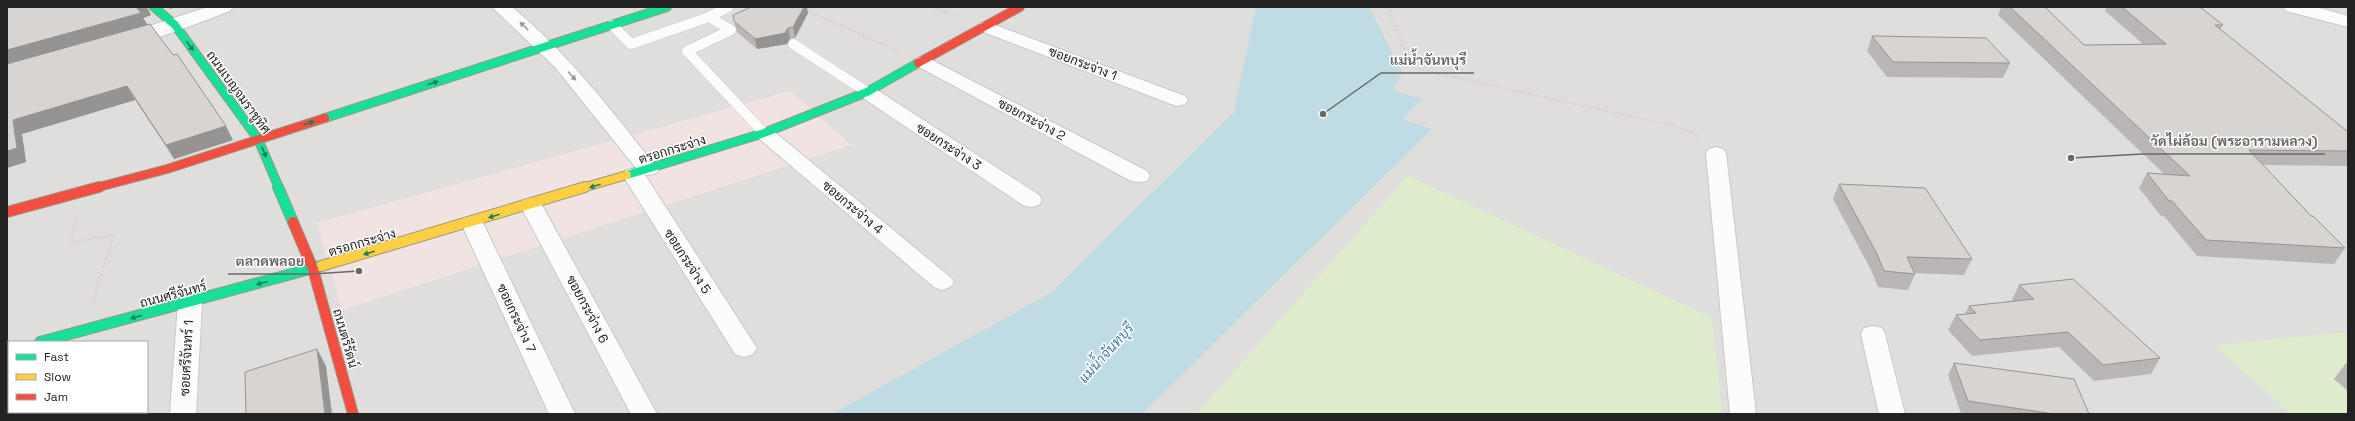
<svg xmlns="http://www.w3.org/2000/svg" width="2355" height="421" font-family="'Space Grotesk',Sarabun,sans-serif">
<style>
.residential{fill:#dfdedc;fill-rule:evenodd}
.commercial{fill:#f1e3e1}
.religious{fill:#dededc}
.grass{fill:#ddeccb}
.water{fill:#bfdbe3}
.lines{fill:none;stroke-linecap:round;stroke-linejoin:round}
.lane-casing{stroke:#c9c8c7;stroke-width:11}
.street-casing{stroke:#c9c8c7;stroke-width:2}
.fast-far1-casing{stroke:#999a82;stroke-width:10}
.fast-casing{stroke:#999a82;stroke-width:12}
.slow-far1-casing{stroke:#999a82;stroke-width:10}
.slow-casing{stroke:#999a82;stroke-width:12}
.jam-far1-casing{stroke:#999a82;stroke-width:10}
.jam-casing{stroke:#999a82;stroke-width:12}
.path-far1{stroke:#dccecd;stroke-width:2;stroke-dasharray:2 2;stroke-linecap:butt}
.path{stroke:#dccecd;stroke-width:2.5;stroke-dasharray:2 2;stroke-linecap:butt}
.lane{stroke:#fdfcfc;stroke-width:10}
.street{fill:#fdfcfc;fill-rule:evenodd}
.fast-far1{stroke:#16e098;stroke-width:8}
.fast{stroke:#16e098;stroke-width:10}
.slow-far1{stroke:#ffcf43;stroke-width:8}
.slow{stroke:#ffcf43;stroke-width:10}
.jam-far1{stroke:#f24e42;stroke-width:8}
.jam{stroke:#f24e42;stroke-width:10}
.wall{fill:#b9b6b5}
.shaded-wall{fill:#969493}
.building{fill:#d7d4d2;stroke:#969493}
.oneway{fill:#9a9a9a}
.oneway2{fill:#1c815d}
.labels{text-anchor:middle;stroke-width:3;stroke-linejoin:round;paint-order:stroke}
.street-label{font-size:13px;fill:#222;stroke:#fff}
.water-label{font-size:14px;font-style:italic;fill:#4a7aab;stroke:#fff}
.leader{fill:none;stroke:#6a6968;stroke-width:1.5}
.callout-dot{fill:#6a6968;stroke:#fff;stroke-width:1.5}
.callout-label{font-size:14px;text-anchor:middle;font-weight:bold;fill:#6a6968;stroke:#fff;stroke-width:3;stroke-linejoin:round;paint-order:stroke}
</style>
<rect width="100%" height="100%" fill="#f0eeeb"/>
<path class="residential" d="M 7,7 L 2348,7 L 2348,414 L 7,414 ZM 9,342 L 147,342 L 147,412 L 9,412 Z"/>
<polygon class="commercial" points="790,91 851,145 342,310 317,223"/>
<polygon class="religious" points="1704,7 2292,7 2348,26 2348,414 1955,414 1915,295 1873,289"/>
<g class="grass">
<polygon points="1408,176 1712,318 1722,414 1196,414"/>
<polygon points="2348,332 2348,414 2291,414 2214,345"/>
</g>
<polygon class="water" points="1256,7 1369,7 1402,72 1393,91 1422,99 1402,119 1432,129 1142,414 832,414 1051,293 1234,112"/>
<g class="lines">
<g class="lane-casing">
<g id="lane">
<polyline points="709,17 728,7"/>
<polyline points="612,25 631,44 709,17 731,30 687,51 764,133"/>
<polyline points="793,44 867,92"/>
</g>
</g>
<g class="street-casing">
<g id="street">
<path d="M 208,7 L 233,7 L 230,11 C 208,19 140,48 121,43 L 118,39 L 121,35 Z"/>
<path d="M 492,7 L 512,7 C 567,53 611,109 655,166 L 659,170 L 655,174 L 645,175 L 753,342 L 757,348 L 753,354 L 744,357 L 735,354 L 622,174 L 626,170 L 636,168 L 555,67 Z"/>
<polygon points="2283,7 2316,7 2348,16 2348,27 2286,11"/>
<polygon points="987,22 1185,96 1188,100 1185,104 1178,106 1171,104 981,31 978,27 981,23"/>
<polygon points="924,56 1147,171 1150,176 1147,181 1139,182 1131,181 917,66 915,62 917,58"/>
<polygon points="867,86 874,88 1039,195 1042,200 1039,205 1031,207 1023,205 860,96 857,92 860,88"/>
<polygon points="764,127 771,129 950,277 954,282 950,287 942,290 934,287 757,137 754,133 757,129"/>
<polygon points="1716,147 1723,149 1726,153 1756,414 1730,414 1706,153 1709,149"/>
<polygon points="531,198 539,200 542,205 657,414 631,414 520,205 523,200"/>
<polygon points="472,216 480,218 483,223 575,414 549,414 461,223 464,218"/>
<polygon points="190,295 199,297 202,303 196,414 170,414 178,303 181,297"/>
<polygon points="1873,326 1882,328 1885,334 1905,414 1879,414 1861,334 1864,328"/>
<rect x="33" y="412" width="26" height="2"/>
</g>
</g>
<g class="fast-far1-casing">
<g id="fast-far1">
<polyline points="154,7 175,25 258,139 279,188"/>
<polyline points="325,118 667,7"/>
<polyline points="627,175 764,133 867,92 918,63"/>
</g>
</g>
<g class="fast-casing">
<g id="fast">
<polyline points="278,187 293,222"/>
<polyline points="40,342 321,266"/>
<polyline points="7,350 9,349"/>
</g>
</g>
<g class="slow-far1-casing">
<polyline id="slow-far1" points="582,188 627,175"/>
</g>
<g class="slow-casing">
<polyline id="slow" points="321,266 585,187"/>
</g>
<g class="jam-far1-casing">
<g id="jam-far1">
<polyline points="918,63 1020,7"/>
<polyline points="95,188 167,169 325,118"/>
</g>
</g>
<g class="jam-casing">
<g id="jam">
<polyline points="7,212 99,187"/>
<polyline points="293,222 313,269 353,414"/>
</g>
</g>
<g class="path-far1">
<polyline points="800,7 898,51"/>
<polyline points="929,7 959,17"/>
<polyline points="1387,7 1413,68 1671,125 1696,134 1700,138"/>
</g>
<polyline class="path" points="77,215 71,242 114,235 92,305"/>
<use href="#lane" class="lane"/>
<use href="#street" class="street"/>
<use href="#fast-far1" class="fast-far1"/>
<use href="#fast" class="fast"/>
<use href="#slow-far1" class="slow-far1"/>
<use href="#slow" class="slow"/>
<use href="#jam-far1" class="jam-far1"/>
<use href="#jam" class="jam"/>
</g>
<g class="wall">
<polygon points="7,7 147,7 151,15 143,18 147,25 233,140 174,159 135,100 22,134 26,162 7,168"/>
<polygon points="2001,7 2045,7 2084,45 2143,44 2105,11 2107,7 2200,7 2223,25 2220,30 2348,132 2348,166 2263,165 2311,216 2345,248 2334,264 2197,256 2164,216 2161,216 2139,188 2147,173 2164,174 1998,15"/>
<polygon points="808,13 795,38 790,39 787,44 757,49 737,32 734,21"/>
<polygon points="1872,36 2010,63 2003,78 1887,77 1867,51"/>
<polygon points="1839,184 1972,259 1964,275 1914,273 1915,274 1908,290 1878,287 1871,270 1833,199"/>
<polygon points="2019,285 2160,358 2151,374 2094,381 2059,347 1972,356 1948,330 1956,315 1965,314 1969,306 2013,301 2012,300"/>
<polygon points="2348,362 2348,391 2334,379 2346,363"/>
<polygon points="1954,363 2089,414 1961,414 1948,375"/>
</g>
<g class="shaded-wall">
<polygon points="136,7 147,7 151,15 143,18 148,25 7,66 7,50"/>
<polygon points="169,7 176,7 170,9"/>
<polygon points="804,7 807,7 808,13 795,38 793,27"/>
<polygon points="788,28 790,39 787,44 757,49 755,39"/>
<polygon points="127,86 135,100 22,134 26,162 7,168 7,151 13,120"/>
<polygon points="226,126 233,140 174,159 166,145"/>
<polygon points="317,349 326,366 332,414 325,414"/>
</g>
<g class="building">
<polygon points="7,7 136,7 141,13 7,50"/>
<polygon points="751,7 804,7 793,27 788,28 785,33 755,39 734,21 733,15"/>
<polygon points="2010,7 2045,7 2084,45 2166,44 2122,7 2200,7 2223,25 2215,25 2348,132 2348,151 2249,150 2311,216 2313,216 2345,248 2206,240 2172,201 2169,201 2147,173 2190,176"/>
<polygon points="150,24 173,55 177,54 226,126 166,145 127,86 13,120 17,148 7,151 7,64"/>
<polygon points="1872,36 1986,38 2010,63 1893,62"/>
<polygon points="1839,184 1925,188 1972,259 1907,257 1915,274 1884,271 1877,254"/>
<polygon points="2073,279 2160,358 2103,365 2068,332 1980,340 1956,315 1976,313 1969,306 2034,299 2019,285"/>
<polygon points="317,349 325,414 246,414 245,372"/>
<polygon points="1954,363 2074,379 2089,414 2054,414 1968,401"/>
</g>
<defs><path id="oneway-solid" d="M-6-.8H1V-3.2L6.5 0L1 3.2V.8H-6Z"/></defs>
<g class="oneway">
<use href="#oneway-solid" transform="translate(524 26) rotate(-135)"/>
<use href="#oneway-solid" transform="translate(572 76) rotate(48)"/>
</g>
<g class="oneway2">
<use href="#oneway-solid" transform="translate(190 46) rotate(54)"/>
<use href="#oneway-solid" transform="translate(433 83) rotate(-18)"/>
<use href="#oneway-solid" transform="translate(309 123) rotate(-18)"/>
<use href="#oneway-solid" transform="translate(264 152) rotate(67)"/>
<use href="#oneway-solid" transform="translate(595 186) rotate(163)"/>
<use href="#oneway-solid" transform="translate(494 216) rotate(163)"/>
<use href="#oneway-solid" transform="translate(369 253) rotate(164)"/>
<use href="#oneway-solid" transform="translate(262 283) rotate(165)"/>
<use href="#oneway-solid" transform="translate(136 317) rotate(165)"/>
</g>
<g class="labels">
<g class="street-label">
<text transform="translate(1083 63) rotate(21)" y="5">ซอยกระจ่าง 1</text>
<text transform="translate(239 92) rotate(54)" y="5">ถนนเบญจมราชูทิศ</text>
<text transform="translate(1032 119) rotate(28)" y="5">ซอยกระจ่าง 2</text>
<text transform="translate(949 146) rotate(33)" y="5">ซอยกระจ่าง 3</text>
<text transform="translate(672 149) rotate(-17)" y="5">ตรอกกระจ่าง</text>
<text transform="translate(853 207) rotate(40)" y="5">ซอยกระจ่าง 4</text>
<text transform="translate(362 242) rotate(-16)" y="5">ตรอกกระจ่าง</text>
<text transform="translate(688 261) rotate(57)" y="5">ซอยกระจ่าง 5</text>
<text transform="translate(173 294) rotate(-15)" y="5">ถนนศรีจันทร์</text>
<text transform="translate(588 309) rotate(62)" y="5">ซอยกระจ่าง 6</text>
<text transform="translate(517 318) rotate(65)" y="5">ซอยกระจ่าง 7</text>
<text transform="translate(346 338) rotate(74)" y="5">ถนนตรีรัตน์</text>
<text transform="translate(186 358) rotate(-87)" y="5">ซอยศรีจันทร์ 1</text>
</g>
<g class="water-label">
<text transform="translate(1106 353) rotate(-48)" y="5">แม่น้ำจันทบุรี</text>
</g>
</g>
<path class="leader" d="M1323 114L1381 73H1474M2071 158L2142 154H2325M359 271L312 274H228"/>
<g class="callout-dot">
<circle cx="1323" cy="114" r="4"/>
<circle cx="2071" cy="158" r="4"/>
<circle cx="359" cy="271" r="4"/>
</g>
<g class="callout-label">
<text x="1428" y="65">แม่น้ำจันทบุรี</text>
<text x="2234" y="146">วัดไผ่ล้อม (พระอารามหลวง)</text>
<text x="270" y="266">ตลาดพลอย</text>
</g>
<rect width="2355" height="421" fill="none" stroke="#222222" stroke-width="16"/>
<rect x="8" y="341" width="140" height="72" fill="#ffffff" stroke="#a7a7a7"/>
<rect x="16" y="354" width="20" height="6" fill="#16e098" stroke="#a7a7a7"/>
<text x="44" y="361" font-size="12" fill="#222222">Fast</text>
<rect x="16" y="374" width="20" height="6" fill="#ffcf43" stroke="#a7a7a7"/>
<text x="44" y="381" font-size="12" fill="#222222">Slow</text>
<rect x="16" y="394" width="20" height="6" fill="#f24e42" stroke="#a7a7a7"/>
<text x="44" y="401" font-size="12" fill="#222222">Jam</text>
</svg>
